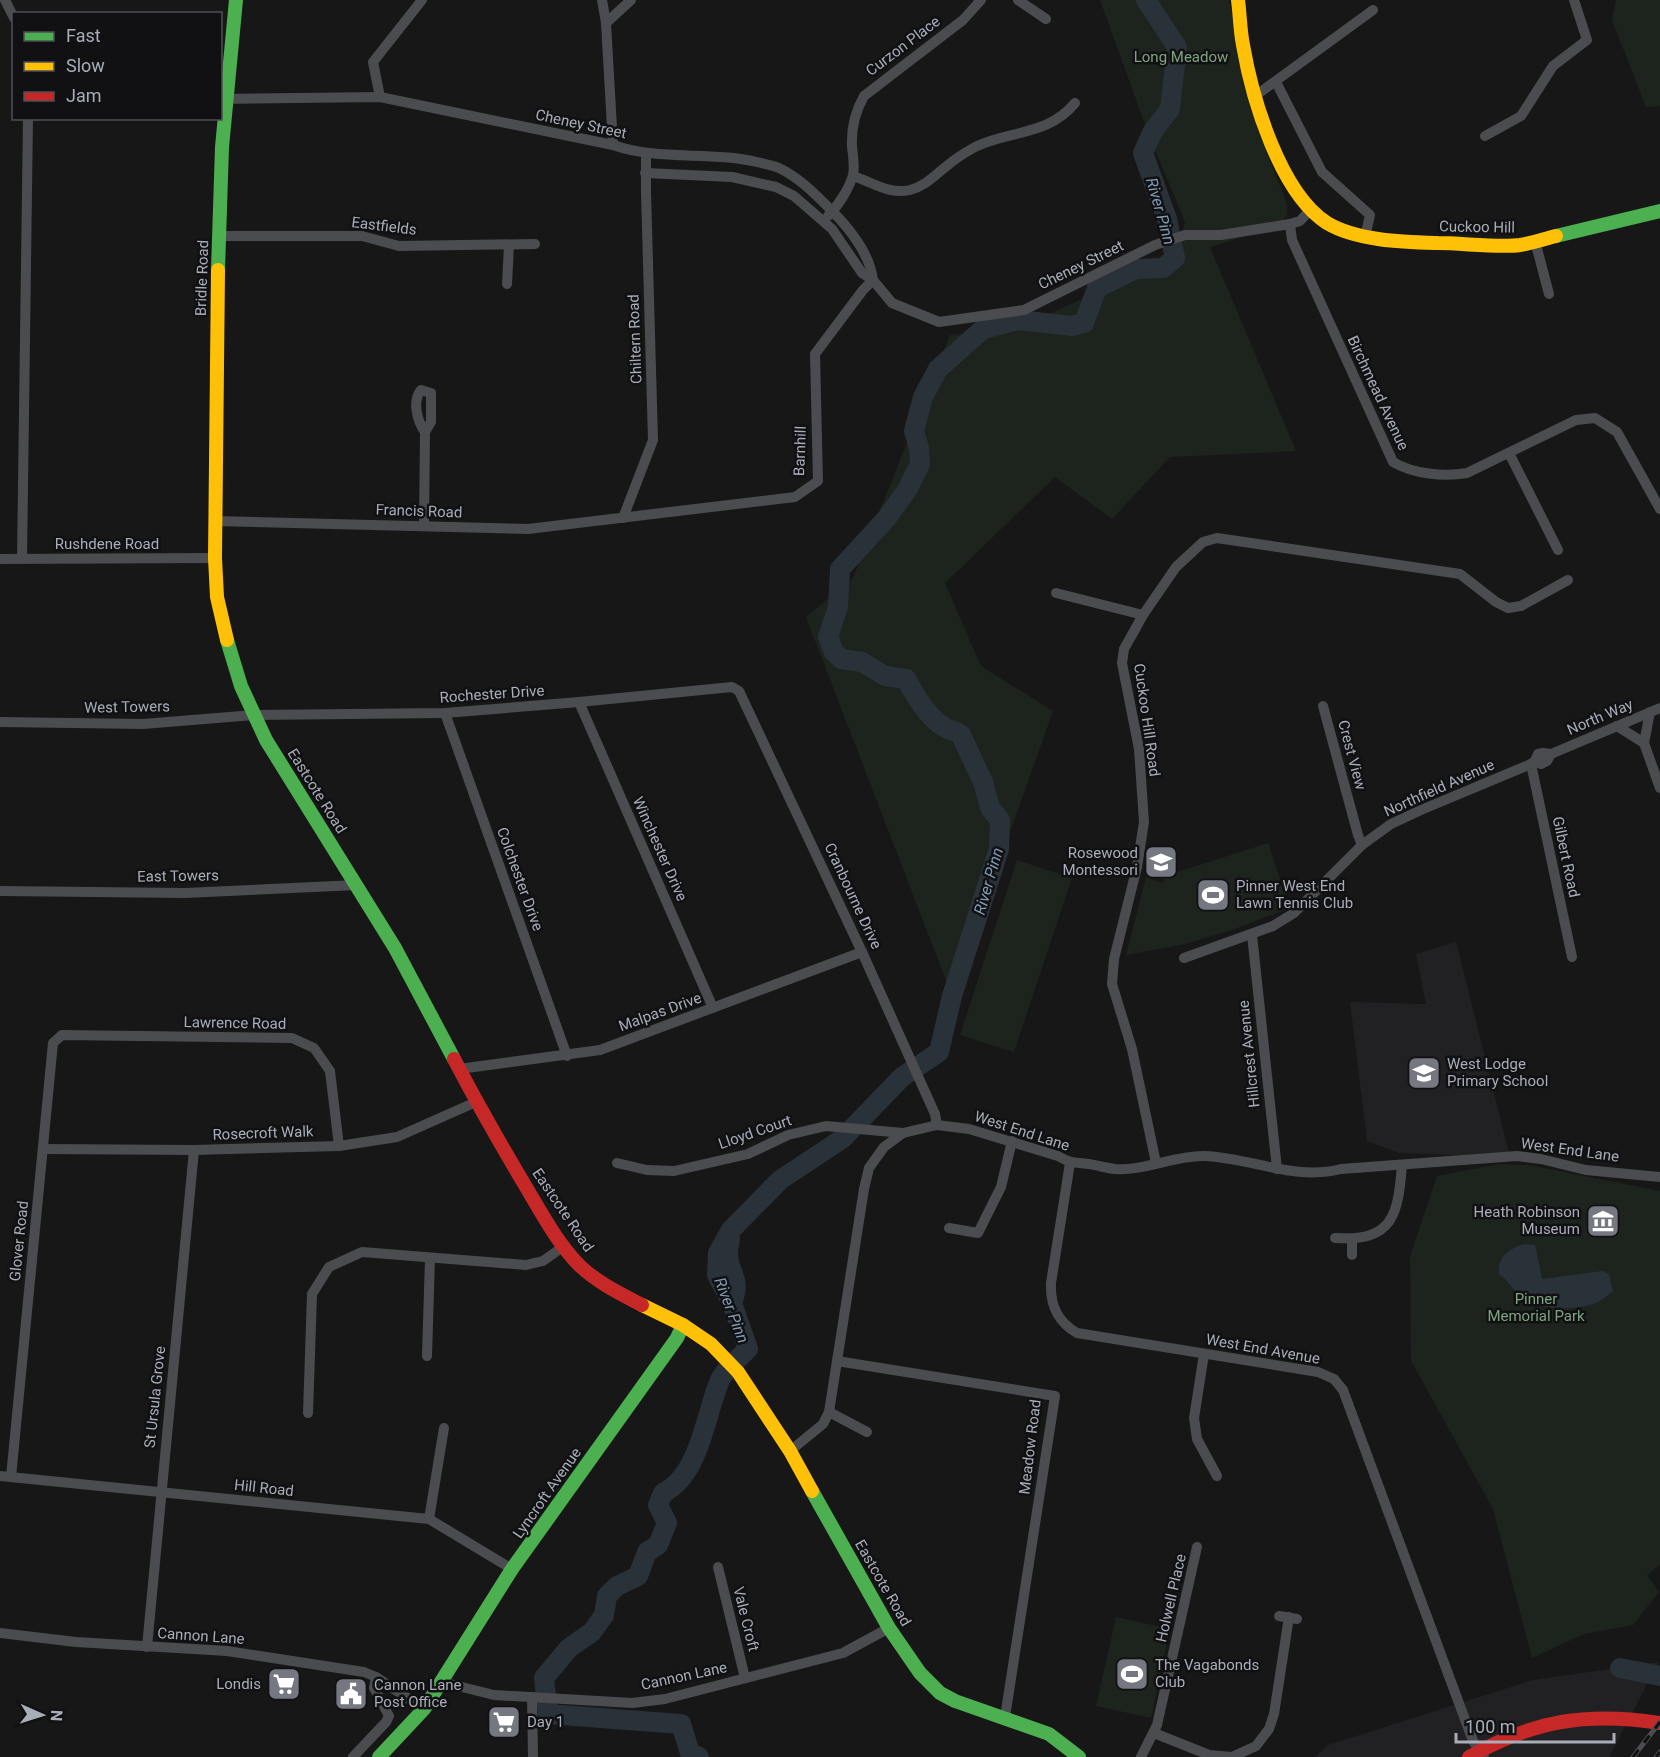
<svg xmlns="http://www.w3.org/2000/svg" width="1660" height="1757" font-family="Roboto,sans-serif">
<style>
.built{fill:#212123}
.green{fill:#1d241e}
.water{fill:#2a3239}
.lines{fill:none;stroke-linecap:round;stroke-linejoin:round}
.river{stroke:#2a3239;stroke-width:20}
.street{stroke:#4b4c50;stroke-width:10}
.fast{stroke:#4caf50;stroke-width:14}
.slow{stroke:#ffc107;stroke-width:14}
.jam{stroke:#c62828;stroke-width:14}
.rail-casing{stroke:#4b4c4f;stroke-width:5}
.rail{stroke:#111113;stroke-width:3;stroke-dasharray:9;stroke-linecap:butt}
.labels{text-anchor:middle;stroke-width:5;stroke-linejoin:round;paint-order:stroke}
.street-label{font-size:15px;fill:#a8adb8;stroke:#111113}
.park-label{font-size:15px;fill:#7fa381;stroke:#111113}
.poi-label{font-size:15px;fill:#a8adb8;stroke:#111113;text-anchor:start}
.water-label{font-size:16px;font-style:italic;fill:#7f9bb3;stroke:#111113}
</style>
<rect width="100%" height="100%" fill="#171717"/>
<g class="built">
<polygon points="1456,942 1510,1157 1399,1153 1367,1141 1350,1002 1426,1004 1416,954"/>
<polygon points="1659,1662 1609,1757 1315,1757 1328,1745 1533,1680"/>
</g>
<g class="green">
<polygon points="1100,0 1229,0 1247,94 1268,156 1287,204 1287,215 1280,225 1210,247 1296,451 1170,457 1112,519 1055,477 945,583 981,666 1053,711 952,996 806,617 853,578 950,335 1017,328 1175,258 1185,222 1150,138"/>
<polygon points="1616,0 1660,0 1660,106 1646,107 1612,20"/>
<polygon points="1268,843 1290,908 1235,929 1185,944 1126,955 1146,877 1163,883 1165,876"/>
<polygon points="1017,860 1072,878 1014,1052 960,1035"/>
<polygon points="1499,1164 1529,1165 1660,1191 1660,1565 1647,1575 1659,1592 1633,1625 1584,1634 1532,1658 1493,1509 1411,1361 1410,1256 1437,1176"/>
<polygon points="1116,1617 1170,1629 1151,1718 1096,1706"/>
</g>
<path class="water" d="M 1524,1244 L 1535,1245 L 1542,1279 L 1603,1271 L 1609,1274 L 1613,1291 C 1607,1296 1601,1301 1594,1304 C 1575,1310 1541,1311 1525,1300 C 1514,1294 1510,1281 1499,1274 C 1497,1257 1509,1249 1524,1244 Z"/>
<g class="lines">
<g class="river">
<path d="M 730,1239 C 729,1244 728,1250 728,1254 C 729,1276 742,1277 732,1303"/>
<polyline points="1620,1668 1660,1676"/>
<path d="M 699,1757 L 690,1753 L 681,1724 L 548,1714 L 544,1678 L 569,1648 L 592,1632 L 604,1615 L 607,1596 L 617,1586 L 638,1576 L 647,1552 L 658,1545 L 667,1523 L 658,1505 L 663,1493 C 700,1475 705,1415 720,1380 C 725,1369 739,1358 748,1349 L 732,1303 L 717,1275 L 718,1253 L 731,1230 L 780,1180 L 842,1139 L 902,1077 L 939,1052 L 952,996 L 999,849 L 1000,820 L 990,808 L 983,782 L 961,735 C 955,730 950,731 944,727 C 928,718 915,695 906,679 L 885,676 L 862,662 L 841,659 L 834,652 L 828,637 L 838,607 L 840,569 L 886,519 L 907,490 L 920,464 L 919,448 L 914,431 L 923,397 L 938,369 L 983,329 L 1018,320 L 1072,326 L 1084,323 L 1097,288 L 1136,269 L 1163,268 L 1175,258 L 1167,219 L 1143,153 L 1153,131 L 1170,109 L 1177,47 L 1146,0"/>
</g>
<g class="street">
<polyline points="5,0 14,18"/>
<polyline points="602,0 606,23 613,145"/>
<polyline points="1018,0 1046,19"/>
<polyline points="606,23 631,0"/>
<polyline points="1276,82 1322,172 1370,215 1365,237"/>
<polyline points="1255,96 1373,10"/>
<polyline points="380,97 373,62 422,0"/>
<path d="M 221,99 L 380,97 L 613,145 C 658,161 710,151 757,162 C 764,164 772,165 779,168 C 800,178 816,195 832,211 C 850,229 870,255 873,280"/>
<polyline points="1485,136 1521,116 1553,66 1587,40 1574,0"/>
<polyline points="645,173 732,177 776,187 794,196 832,229 862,273 873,280 892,303 939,322 1024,310 1155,245 1185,235 1221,235 1290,224 1300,221 1310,210"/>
<path d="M 853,176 C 872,182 889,195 910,190 C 926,186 936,174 948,165 C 956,158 966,152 975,147 C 1010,130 1048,136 1075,103"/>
<path d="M 828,216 C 838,206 849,189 853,175 C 855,166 853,156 852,147 C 851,128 855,112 864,96 L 963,20 L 981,0"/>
<path d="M 1290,224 L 1292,240 L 1393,462 C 1413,474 1444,477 1467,473 L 1576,420 L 1595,418 L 1617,432 L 1660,509"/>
<polyline points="220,236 362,236 399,246 535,244"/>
<polyline points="1535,241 1549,294"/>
<polyline points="507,284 509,245"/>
<polyline points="1509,453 1558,550"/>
<polyline points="623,518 653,440 646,192 646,153"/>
<polyline points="214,521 528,529 795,497 818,481 815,354 863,290 873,280"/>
<path d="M 424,526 L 425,432 C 417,421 412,401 421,390 L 431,393 L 431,422 L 425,432"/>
<polyline points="0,559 215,558"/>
<polyline points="22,559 28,118"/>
<polyline points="1056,593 1143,615"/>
<polyline points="579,702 713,1008"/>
<polyline points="1323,706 1358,835 1362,845"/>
<polyline points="1650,712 1644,743 1660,788"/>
<polyline points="445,713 567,1056"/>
<polyline points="0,722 143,724 254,715 445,713 579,702 732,687 739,691 862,952 935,1114 937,1125"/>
<polyline points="1617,726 1644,743"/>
<polyline points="1535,761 1541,764 1547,761 1551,754 1660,708"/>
<polyline points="1531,764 1572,957"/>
<polyline points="0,891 185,893 357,885"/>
<polyline points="1252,935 1277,1169"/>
<polyline points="1184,958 1273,926 1294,913 1362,845 1391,824 1421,810 1531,764 1535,761 1538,754 1543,753 1551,754"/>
<polyline points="459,1069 600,1050 862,952"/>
<polyline points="43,1149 194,1150 339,1146 397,1137 476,1102"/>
<polyline points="617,1163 647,1170 674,1171 748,1154 788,1135 826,1126 903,1133"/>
<path d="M 1070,1163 L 1051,1283 C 1050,1306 1058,1322 1077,1333 L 1318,1372 L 1334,1379 L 1343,1390 L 1473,1741 L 1484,1757"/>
<polyline points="1156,1163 1132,1049 1112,984 1114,959 1137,867 1144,822 1139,749 1122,663 1124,649 1143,615 1176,567 1203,542 1217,538 1460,574 1496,602 1508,608 1521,606 1568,580"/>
<polyline points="949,1228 978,1233 1001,1187 1012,1141"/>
<path d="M 1335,1238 C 1394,1242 1398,1214 1402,1165"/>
<polyline points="1352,1255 1352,1239"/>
<polyline points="1204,1354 1194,1418 1197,1439 1217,1476"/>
<polyline points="427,1356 430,1258"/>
<polyline points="837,1361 1055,1396 1005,1717"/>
<polyline points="829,1412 867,1432"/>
<polyline points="308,1413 312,1294 329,1267 362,1252 526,1265 543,1261 564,1246"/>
<path d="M 790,1451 L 823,1424 L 829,1412 L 864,1189 L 869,1168 L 884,1147 L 903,1133 L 937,1125 L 969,1129 L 1058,1156 C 1072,1164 1073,1162 1088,1164 C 1097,1165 1106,1168 1115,1169 C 1145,1171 1175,1155 1205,1156 C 1251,1158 1295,1181 1341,1169 L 1517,1156 L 1541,1159 L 1586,1170 L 1660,1177"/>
<polyline points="0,1476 429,1519 512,1569"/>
<polyline points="11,1477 53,1043 62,1035 292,1038 314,1048 330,1071 339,1146"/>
<polyline points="429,1519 444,1428"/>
<polyline points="718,1567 745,1678"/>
<polyline points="1279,1616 1297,1619"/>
<polyline points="0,1633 76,1642 227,1651 364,1672 376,1677 424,1709"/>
<polyline points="147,1647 194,1150"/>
<polyline points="442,1682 494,1695 632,1703 665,1699 843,1653 889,1628"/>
<polyline points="532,1697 533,1757"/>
<polyline points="1154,1733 1209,1755 1232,1757 1256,1746 1269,1729 1274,1714 1289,1617"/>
<polyline points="353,1757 386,1722 389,1716 374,1688 376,1677"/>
<polyline points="1141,1757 1157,1725 1197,1547"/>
</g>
<g class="fast">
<polyline points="1556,236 1660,211"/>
<polyline points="218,270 222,147 236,0"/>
<polyline points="227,640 241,686 266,740 395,948 454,1059"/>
<polyline points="812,1491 889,1628 920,1673 940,1693 955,1701 1049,1734 1079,1757"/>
<polyline points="379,1757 424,1709 512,1569 677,1338 683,1325"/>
</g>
<g class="slow">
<path d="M 1238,0 C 1240,15 1240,30 1243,45 C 1252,98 1280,193 1327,223 C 1357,241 1404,242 1438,243 C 1462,243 1499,248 1520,245 C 1532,243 1544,239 1556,236"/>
<polyline points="218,270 215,558 217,597 227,640"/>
<polyline points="642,1305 683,1325 711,1344 738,1372 790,1451 812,1491"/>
</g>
<g class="jam">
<path d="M 454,1059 C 477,1103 501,1145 526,1187 C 542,1214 558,1244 580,1266 C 598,1283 621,1294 642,1305"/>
<path d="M 1469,1757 C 1534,1720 1587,1712 1660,1723"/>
</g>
<g class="rail-casing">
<g id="rail">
<polyline points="1633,1757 1660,1722"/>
<polyline points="1656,1757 1660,1752"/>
</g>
</g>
<use href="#rail" class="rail"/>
</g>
<defs>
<g id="school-square" transform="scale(1.725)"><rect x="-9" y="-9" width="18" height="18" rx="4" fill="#757880" stroke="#111113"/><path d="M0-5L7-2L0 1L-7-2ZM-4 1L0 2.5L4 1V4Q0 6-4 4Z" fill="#fff"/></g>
<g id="stadium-square" transform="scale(1.725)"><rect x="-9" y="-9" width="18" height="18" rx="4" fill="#757880" stroke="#111113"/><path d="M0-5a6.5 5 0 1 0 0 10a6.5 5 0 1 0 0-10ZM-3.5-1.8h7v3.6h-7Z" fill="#fff"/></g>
<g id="museum-square" transform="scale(1.725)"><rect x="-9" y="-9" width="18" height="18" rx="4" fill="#757880" stroke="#111113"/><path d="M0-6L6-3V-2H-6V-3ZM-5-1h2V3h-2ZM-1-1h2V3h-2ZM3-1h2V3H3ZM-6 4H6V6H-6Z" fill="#fff"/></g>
<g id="supermarket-square" transform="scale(1.725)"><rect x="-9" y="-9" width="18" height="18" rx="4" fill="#757880" stroke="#111113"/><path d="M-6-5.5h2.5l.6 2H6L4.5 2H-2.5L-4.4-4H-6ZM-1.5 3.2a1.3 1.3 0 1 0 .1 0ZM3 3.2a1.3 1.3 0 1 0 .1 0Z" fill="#fff"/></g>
<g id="civic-square" transform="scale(1.725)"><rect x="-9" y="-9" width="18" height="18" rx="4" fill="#757880" stroke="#111113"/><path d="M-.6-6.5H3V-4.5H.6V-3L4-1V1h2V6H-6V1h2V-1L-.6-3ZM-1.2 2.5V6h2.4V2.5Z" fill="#fff"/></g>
</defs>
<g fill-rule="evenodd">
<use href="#school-square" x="1161" y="862"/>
<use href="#stadium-square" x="1213" y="895"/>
<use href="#school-square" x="1424" y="1073"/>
<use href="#museum-square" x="1603" y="1221"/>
<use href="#stadium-square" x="1132" y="1674"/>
<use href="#supermarket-square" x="284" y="1684"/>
<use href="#civic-square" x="351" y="1694"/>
<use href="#supermarket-square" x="504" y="1722"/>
</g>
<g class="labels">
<g class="street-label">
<text transform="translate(903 46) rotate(-37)" y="5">Curzon Place</text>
<text transform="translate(581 124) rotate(12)" y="5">Cheney Street</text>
<text transform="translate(384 226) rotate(7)" y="5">Eastfields</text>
<text transform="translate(1477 227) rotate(1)" y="5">Cuckoo Hill</text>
<text transform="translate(1081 265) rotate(-26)" y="5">Cheney Street</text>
<text transform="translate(202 278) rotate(-88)" y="5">Bridle Road</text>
<text transform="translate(635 339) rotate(-92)" y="5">Chiltern Road</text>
<text transform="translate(1378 393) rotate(65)" y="5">Birchmead Avenue</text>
<text transform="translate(800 451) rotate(-88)" y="5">Barnhill</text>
<text transform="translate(419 511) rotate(2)" y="5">Francis Road</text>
<text x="107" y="549">Rushdene Road</text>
<text transform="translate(492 694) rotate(-4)" y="5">Rochester Drive</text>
<text transform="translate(127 707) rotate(-1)" y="5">West Towers</text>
<text transform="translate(1600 717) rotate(-23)" y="5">North Way</text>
<text transform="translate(1147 720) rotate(82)" y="5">Cuckoo Hill Road</text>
<text transform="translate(1352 755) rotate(75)" y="5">Crest View</text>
<text transform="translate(1439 788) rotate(-24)" y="5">Northfield Avenue</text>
<text transform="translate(317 791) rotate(58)" y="5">Eastcote Road</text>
<text transform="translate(660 849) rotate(66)" y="5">Winchester Drive</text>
<text transform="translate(1566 857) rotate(78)" y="5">Gilbert Road</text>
<text transform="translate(178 876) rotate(-1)" y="5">East Towers</text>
<text transform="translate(520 879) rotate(70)" y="5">Colchester Drive</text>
<text transform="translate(853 896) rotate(65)" y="5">Cranbourne Drive</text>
<text transform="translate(660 1012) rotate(-20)" y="5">Malpas Drive</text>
<text transform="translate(235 1023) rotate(1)" y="5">Lawrence Road</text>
<text transform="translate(1249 1054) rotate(-96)" y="5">Hillcrest Avenue</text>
<text transform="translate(1022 1131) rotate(18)" y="5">West End Lane</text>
<text transform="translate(755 1132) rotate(-19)" y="5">Lloyd Court</text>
<text transform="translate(263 1133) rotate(-2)" y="5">Rosecroft Walk</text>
<text transform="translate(1570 1150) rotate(8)" y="5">West End Lane</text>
<text transform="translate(563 1210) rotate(56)" y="5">Eastcote Road</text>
<text transform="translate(19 1241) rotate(-84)" y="5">Glover Road</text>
<text transform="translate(1263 1349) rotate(10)" y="5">West End Avenue</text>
<text transform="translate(155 1397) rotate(-84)" y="5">St Ursula Grove</text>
<text transform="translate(1030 1447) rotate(-83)" y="5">Meadow Road</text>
<text transform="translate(264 1488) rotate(6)" y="5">Hill Road</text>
<text transform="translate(547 1493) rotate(-55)" y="5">Lyncroft Avenue</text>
<text transform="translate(883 1583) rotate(60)" y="5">Eastcote Road</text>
<text transform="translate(1171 1598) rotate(-77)" y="5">Holwell Place</text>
<text transform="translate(746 1619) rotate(76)" y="5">Vale Croft</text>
<text transform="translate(201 1636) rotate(4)" y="5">Cannon Lane</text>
<text transform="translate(684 1676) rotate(-12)" y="5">Cannon Lane</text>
</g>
<g class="park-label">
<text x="1181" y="62">Long Meadow</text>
<text x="1536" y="1304">Pinner<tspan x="1536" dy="17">Memorial Park</tspan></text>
</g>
<g class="poi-label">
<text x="1138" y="858" text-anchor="end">Rosewood<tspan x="1138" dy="17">Montessori</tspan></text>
<text x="1236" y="891">Pinner West End<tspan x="1236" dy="17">Lawn Tennis Club</tspan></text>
<text x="1447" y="1069">West Lodge<tspan x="1447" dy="17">Primary School</tspan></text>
<text x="1580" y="1217" text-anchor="end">Heath Robinson<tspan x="1580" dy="17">Museum</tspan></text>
<text x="1155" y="1670">The Vagabonds<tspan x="1155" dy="17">Club</tspan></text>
<text x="261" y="1689" text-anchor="end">Londis</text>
<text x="374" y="1690">Cannon Lane<tspan x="374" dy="17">Post Office</tspan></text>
<text x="527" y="1727">Day 1</text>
</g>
<g class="water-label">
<text transform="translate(1161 211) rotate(74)" y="6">River Pinn</text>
<text transform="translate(988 881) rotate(-74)" y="6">River Pinn</text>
<text transform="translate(732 1310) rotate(69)" y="6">River Pinn</text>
</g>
</g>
<rect x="12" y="12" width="210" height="108" fill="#111113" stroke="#4d4f55" stroke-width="1.5"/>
<rect x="24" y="32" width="30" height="9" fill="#4caf50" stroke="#4d4f55" stroke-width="1.5"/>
<text x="66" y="42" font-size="18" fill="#a8adb8">Fast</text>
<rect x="24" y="62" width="30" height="9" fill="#ffc107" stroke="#4d4f55" stroke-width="1.5"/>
<text x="66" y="72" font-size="18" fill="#a8adb8">Slow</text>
<rect x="24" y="92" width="30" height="9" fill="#c62828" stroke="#4d4f55" stroke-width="1.5"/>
<text x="66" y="102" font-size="18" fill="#a8adb8">Jam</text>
<g transform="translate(42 1715) rotate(93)" stroke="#111113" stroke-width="4.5" paint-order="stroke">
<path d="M0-4.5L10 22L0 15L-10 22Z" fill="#a8adb8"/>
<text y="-9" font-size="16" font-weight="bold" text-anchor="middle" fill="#a8adb8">N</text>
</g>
<path d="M1456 1733v9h158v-9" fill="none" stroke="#a8adb8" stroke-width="3"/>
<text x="1465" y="1733" font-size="18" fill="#a8adb8" stroke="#111113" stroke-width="4.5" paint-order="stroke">100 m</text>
</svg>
